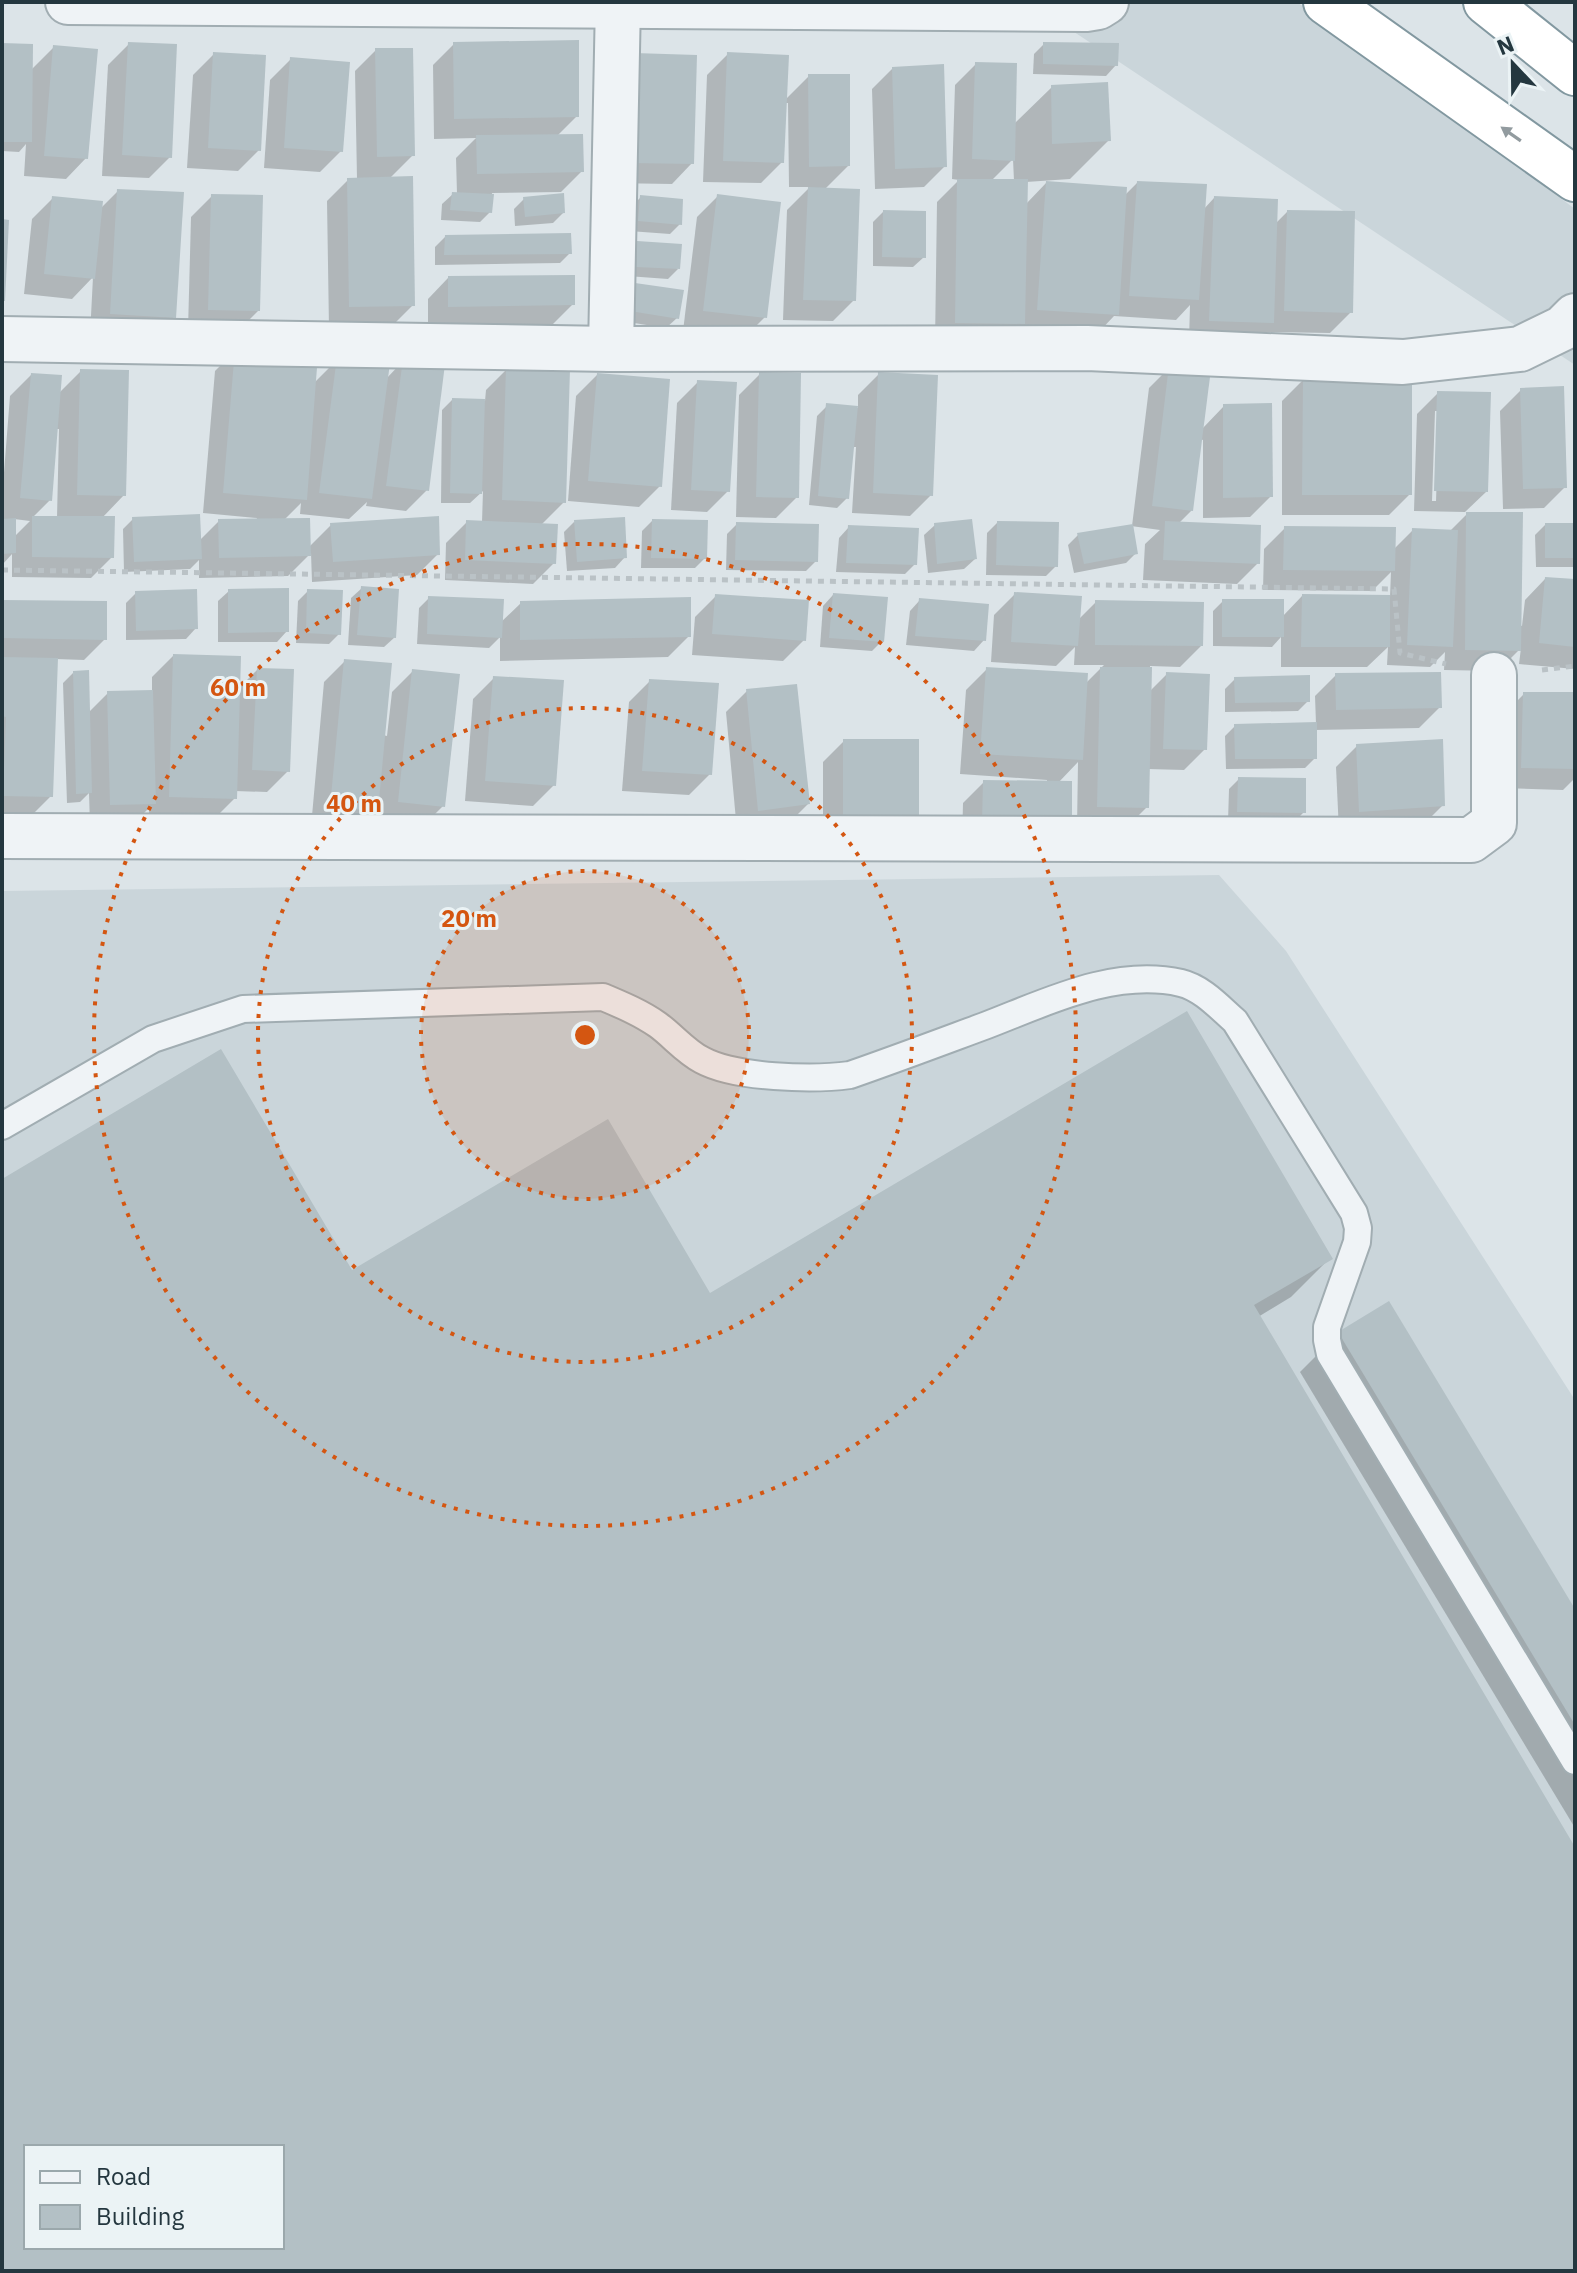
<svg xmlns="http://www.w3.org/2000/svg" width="1577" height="2273" font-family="'IBM Plex Sans',sans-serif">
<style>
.built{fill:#cad5da;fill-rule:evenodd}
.shadow{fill:#0003;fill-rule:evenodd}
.building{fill:#b3c0c5;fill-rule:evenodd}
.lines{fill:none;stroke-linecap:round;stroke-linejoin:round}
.lane-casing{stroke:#a1adb2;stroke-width:30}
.street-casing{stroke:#a1adb2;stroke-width:48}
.highway-casing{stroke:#8298a0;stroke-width:48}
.path{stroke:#bac2c6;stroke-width:5;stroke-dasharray:6 6;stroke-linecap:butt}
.lane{stroke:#eff3f6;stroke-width:26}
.street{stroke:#eff3f6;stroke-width:44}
.highway{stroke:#fff;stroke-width:44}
.oneway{fill:#929b9f}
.ring{fill:none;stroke:#d45611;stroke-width:4;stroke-dasharray:4 8}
.centre{fill:#d45611;stroke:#ebf3f5;stroke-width:4}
.ring-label{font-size:24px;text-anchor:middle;font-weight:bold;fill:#d45611;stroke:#ebf3f5;stroke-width:6;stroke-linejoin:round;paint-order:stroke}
</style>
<rect width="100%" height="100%" fill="#dce4e8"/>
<g class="built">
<polygon points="1029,2 1297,2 1575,209 1575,365"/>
<path d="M 1219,875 L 1286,951 L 1575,1400 L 1575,2271 L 2,2271 L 2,891 ZM 26,2147 L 282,2147 L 282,2247 L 26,2247 Z"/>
</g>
<g class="shadow">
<polygon points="129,44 170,157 149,178 102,176 108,65"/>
<polygon points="454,44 577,116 557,136 582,171 561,192 492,193 490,212 480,222 441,220 442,204 453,194 457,194 456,158 476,138 434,139 433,65"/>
<polygon points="1044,44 1116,65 1106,76 1033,74 1034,54"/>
<polygon points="2,45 31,70 54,47 86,158 66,179 24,176 26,144 19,152 2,151"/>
<polygon points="376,50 413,155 389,179 413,305 392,326 329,328 327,201 348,180 357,179 355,71"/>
<polygon points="214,54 259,150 238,171 187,168 193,75"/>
<polygon points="728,54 785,100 809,76 848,166 825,189 854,300 833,321 783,320 787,210 810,187 789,187 788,103 785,103 782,162 761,183 703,182 707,75"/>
<polygon points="291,59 341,151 320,172 264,168 270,80"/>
<path d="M 976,64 L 1014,124 L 1052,87 L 1109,140 L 1070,179 L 1026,182 L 1026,204 L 1047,182 L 1125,195 L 1137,183 L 1203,210 L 1214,198 L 1275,224 L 1287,212 L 1351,312 L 1330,333 L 1263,332 L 1252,343 L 1189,341 L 1190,305 L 1176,320 L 1114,316 L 1096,335 L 935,343 L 937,202 L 959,180 L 952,179 L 955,85 ZM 1013,159 L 1014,181 L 991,181 Z"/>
<polygon points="893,68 945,166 924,187 875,189 872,89"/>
<polygon points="614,76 692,163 672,184 610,183"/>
<polygon points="118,191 174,317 153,338 90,335 93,277 72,299 24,294 32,219 53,198 101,208"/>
<polygon points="212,196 258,311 237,332 188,330 191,217"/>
<polygon points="718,196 765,317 744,338 683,331 697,217"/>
<polygon points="641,197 680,224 670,234 629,231 631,207"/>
<polygon points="524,199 563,213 553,223 515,226 514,209"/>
<polygon points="883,212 924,257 913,267 873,266 873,222"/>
<polygon points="445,237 570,253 560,263 435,265 435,247"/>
<polygon points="638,243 678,269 668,279 627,276 628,253"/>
<polygon points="448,278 573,304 552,325 428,327 428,299"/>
<polygon points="636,285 677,318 666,328 621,321 626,295"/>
<polygon points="236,350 314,383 338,359 386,379 403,361 427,490 406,511 366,506 367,502 349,519 300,514 301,503 283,521 308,548 331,525 438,554 417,575 312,582 311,553 288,576 199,578 199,560 190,569 124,572 123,529 133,519 199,541 219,521 256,521 257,518 203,513 215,371"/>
<polygon points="1170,367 1202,429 1224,406 1271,496 1250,517 1203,518 1203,440 1200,439 1192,510 1178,524 1258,563 1237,584 1143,580 1145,544 1160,530 1131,526 1136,553 1126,563 1074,573 1068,545 1078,535 1132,526 1149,388"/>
<polygon points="507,369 564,502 541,525 554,563 533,584 445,580 446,543 467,522 482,522 483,491 470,503 441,503 442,410 452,400 485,401 486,390"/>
<path d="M 81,371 L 124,495 L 102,518 L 112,557 L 91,578 L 12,577 L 12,554 L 2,565 L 2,498 L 10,396 L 31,375 L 58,394 ZM 56,429 L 59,429 L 57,518 L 32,518 L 50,500 ZM 14,519 L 30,521 L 14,537 Z"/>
<polygon points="760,374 797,497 776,518 736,517 739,395"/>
<polygon points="879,374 931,495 910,516 852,513 856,447 852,447 847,498 837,508 809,505 817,416 827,406 858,408 858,395"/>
<polygon points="597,375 660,486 639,507 568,501 576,396"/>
<polygon points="1303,380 1410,494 1389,515 1282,515 1282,401"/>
<polygon points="698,382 728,491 707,512 671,510 677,403"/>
<polygon points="1521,390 1565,487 1544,508 1503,509 1500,411"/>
<path d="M 1438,393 L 1486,492 L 1465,512 L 1414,511 L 1417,414 ZM 1435,411 L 1439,411 L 1436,501 L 1432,501 Z"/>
<polygon points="1467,514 1519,625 1522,626 1525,600 1545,579 1575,581 1575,669 1519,664 1521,648 1498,671 1444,670 1445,652 1430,667 1387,665 1388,647 1367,667 1281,667 1281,637 1272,647 1213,646 1213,611 1223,601 1282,617 1302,596 1390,597 1391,572 1372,591 1263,590 1264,549 1285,528 1394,549 1413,530 1450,531"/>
<polygon points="652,521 705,558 695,568 641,568 642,531"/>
<polygon points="574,522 625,557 615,568 567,571 564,532"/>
<polygon points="997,523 1056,566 1046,576 986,575 987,533"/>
<polygon points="737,524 816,561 806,571 726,570 727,534"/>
<polygon points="935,525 975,559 964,569 928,573 924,535"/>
<polygon points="1545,525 1575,525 1575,567 1536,567 1535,535"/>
<polygon points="849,527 915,564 905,574 836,572 839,538"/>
<polygon points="362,588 395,637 384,647 348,645 351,598"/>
<polygon points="229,591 287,631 277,642 218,642 218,601"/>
<polygon points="308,591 339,634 329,644 296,643 298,601"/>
<polygon points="136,593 196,628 186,639 126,640 126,603"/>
<polygon points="1015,594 1078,620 1096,602 1201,646 1180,667 1150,666 1149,692 1167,674 1205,749 1184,770 1148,769 1147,807 1126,828 1077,827 1078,762 1058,783 962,844 963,803 984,782 1047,783 1047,780 960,774 966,690 987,669 1086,683 1104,665 1074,665 1075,647 1056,666 991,662 994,615"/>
<polygon points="833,595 882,641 872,651 820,647 823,606"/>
<polygon points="716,596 804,640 783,661 692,655 695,617"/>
<polygon points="429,598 500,623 521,603 689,636 668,657 500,661 500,637 489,648 417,644 419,608"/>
<polygon points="920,600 984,640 974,651 906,645 910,611"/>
<polygon points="2,602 105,639 84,660 56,659 51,796 20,827 2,826"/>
<polygon points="173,656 238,689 257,670 288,771 267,792 235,791 235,798 214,819 149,817 149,808 133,824 90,825 89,793 80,802 67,803 63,683 73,673 88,713 108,693 152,692 152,677"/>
<polygon points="345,661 383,735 387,736 392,692 413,671 443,806 422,827 378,822 380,807 355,831 311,827 324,682"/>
<polygon points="1336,675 1440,707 1419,728 1315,730 1315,758 1305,768 1226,769 1225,736 1235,726 1316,724 1315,696"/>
<polygon points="494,678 554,785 533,806 465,801 473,699"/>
<polygon points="1235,679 1308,701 1298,711 1225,712 1225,689"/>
<polygon points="650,681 710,774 689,795 622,791 629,702"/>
<polygon points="747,691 808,804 787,825 737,831 726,712"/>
<polygon points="1524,694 1575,694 1575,778 1563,790 1501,788 1503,715"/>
<polygon points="844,741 917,741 823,848 823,762"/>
<polygon points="1357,746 1443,805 1422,826 1339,832 1336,767"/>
<polygon points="1239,779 1304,812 1294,822 1228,822 1229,789"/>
<path d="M 2,1181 L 351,1273 L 709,1295 L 1330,1258 L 1291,1297 L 1258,1317 L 1575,1851 L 1575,2271 L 2,2271 ZM 26,2147 L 282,2147 L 282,2247 L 26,2247 Z"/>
<polygon points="1339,1333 1575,1613 1575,1828 1300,1372"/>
</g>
<g class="building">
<polygon points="579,40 579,117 454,119 453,42"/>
<polygon points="128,42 177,44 172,158 122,155"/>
<polygon points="1043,42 1119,43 1118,66 1043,64"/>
<polygon points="2,43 33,44 32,142 2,142"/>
<polygon points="53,45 98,49 88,159 44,156"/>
<polygon points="375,48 413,48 415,156 377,157"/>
<polygon points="213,52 266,55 261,151 208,148"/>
<polygon points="727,52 789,55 784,163 723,161"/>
<polygon points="634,53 697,55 694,164 630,163"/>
<polygon points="290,57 350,62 343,152 284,148"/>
<polygon points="975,62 1017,63 1015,161 972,159"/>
<polygon points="944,64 947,167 895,169 892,67"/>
<polygon points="808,74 850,74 850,166 809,167"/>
<polygon points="1108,82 1111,141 1052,144 1051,85"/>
<polygon points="583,134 584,172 477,174 476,135"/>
<polygon points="413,176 415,306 349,307 347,178"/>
<polygon points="957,179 1028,179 1025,324 955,323"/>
<polygon points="1046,181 1127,187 1119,315 1037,310"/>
<polygon points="1137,181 1207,184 1199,300 1129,296"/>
<polygon points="808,187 860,189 856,301 803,300"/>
<polygon points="117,189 184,192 176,318 110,314"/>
<polygon points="452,192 494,194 492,213 450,210"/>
<polygon points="564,193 565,213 525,217 523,197"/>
<polygon points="211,194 263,195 260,311 208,310"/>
<polygon points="717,194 781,202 767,318 703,311"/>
<polygon points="640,195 683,199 682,225 638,221"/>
<polygon points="52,196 103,201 95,279 44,274"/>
<polygon points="1214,196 1278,199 1274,323 1209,321"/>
<polygon points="883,210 926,211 926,258 882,257"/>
<polygon points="1287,210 1355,211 1353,313 1284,311"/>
<polygon points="2,219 9,220 5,301 2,301"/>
<polygon points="571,233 572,254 444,255 445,235"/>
<polygon points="637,241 682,244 680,269 636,267"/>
<polygon points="575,275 575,305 448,307 448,276"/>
<polygon points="635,283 684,290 679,319 630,311"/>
<polygon points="235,348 318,354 307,500 223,493"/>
<polygon points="337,357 390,363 372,499 319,493"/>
<polygon points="403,359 445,364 429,491 386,486"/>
<polygon points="1169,365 1211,369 1193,511 1152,506"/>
<polygon points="506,367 570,369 566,503 502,500"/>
<polygon points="80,369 129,370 126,496 77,495"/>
<polygon points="759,372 801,373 799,498 756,497"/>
<polygon points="878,372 938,375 933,496 873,493"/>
<polygon points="31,373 62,375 52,501 20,498"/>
<polygon points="597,373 670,379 662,487 588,481"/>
<polygon points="1303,378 1412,378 1412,495 1302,495"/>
<polygon points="697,380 737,382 730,492 691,490"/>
<polygon points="1564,386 1567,488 1523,489 1520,388"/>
<polygon points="1437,391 1491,392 1488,492 1434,491"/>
<polygon points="452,398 485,399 482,494 450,493"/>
<polygon points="826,403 858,406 849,499 818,496"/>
<polygon points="1272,403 1273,497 1223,498 1223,404"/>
<polygon points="1466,512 1523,512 1521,651 1465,650"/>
<polygon points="200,514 202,559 134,562 132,517"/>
<polygon points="32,516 115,516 114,558 32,557"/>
<polygon points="439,516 440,555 333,562 330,523"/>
<polygon points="625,517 627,558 577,562 574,520"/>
<polygon points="16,518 16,553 2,554 2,519"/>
<polygon points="310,518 311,556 219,558 218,519"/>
<polygon points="652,519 708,520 707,559 651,558"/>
<polygon points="972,519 977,559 937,564 934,523"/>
<polygon points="466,520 558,524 556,564 465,560"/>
<polygon points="997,521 1059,522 1058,567 996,565"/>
<polygon points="1165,521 1261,525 1260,564 1163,560"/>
<polygon points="736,522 819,524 818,562 735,560"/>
<rect x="1545" y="523" width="30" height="35"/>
<polygon points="1133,524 1138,554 1084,564 1077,533"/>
<polygon points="848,525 919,528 917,565 846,563"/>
<polygon points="1284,526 1396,527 1395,571 1283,570"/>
<polygon points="1412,528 1458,530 1453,647 1407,645"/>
<polygon points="1545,577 1575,579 1575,647 1539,643"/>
<polygon points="361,586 399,589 396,638 357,635"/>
<polygon points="289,588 289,632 228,633 228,589"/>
<polygon points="197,589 198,629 136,631 135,591"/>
<polygon points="307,589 343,590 341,635 306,633"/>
<polygon points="1014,592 1082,596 1078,646 1011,642"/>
<polygon points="833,593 888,597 884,642 829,638"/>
<polygon points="715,594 809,600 806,641 712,634"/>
<polygon points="1302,594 1390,595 1390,647 1301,647"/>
<polygon points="428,596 504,599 502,638 427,634"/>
<polygon points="691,597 691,637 520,640 520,601"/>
<polygon points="919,598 989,604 986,641 915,636"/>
<rect x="1222" y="599" width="62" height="38"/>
<polygon points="2,600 107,601 107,640 2,638"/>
<polygon points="1095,600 1204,602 1203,646 1095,645"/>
<polygon points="173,654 241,656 237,799 169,797"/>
<polygon points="2,657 58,658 53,797 3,796 6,717 2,716"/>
<polygon points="344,659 392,663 378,811 330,807"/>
<polygon points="986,667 1088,673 1083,760 980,754"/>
<polygon points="1100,667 1152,667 1149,808 1097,807"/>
<polygon points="257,668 294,669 290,772 252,770"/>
<polygon points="412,669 460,674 445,807 398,802"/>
<polygon points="89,670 92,793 76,794 73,671"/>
<polygon points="1166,672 1210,674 1207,750 1163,749"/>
<polygon points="1441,672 1442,708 1336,710 1335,673"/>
<polygon points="1310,675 1310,702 1235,703 1234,677"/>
<polygon points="493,676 564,680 556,786 485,781"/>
<polygon points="649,679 719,683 712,775 642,771"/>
<polygon points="797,684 810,804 758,811 746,689"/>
<polygon points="153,690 156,804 110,805 107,691"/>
<polygon points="1523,692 1575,692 1575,769 1521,768"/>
<polygon points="1317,722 1317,759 1235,759 1234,724"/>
<rect x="843" y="739" width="76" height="89"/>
<polygon points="1443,739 1445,806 1359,812 1356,744"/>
<polygon points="1238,777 1306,778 1306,813 1237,812"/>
<polygon points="983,780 1072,781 1072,823 982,823"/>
<path d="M 1187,1011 L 1333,1259 L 1254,1305 L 1575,1847 L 1575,2271 L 2,2271 L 2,1179 L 221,1049 L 352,1270 L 608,1119 L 710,1293 ZM 26,2147 L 282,2147 L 282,2247 L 26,2247 Z"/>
<polygon points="1389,1301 1575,1609 1575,1725 1338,1332"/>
</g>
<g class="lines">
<g class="lane-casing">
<path id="lane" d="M 2,1126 L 153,1039 L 243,1009 L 603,997 C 622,1005 641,1013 658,1025 C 673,1036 686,1052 702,1060 C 735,1078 813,1080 850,1075 C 896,1059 941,1042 987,1025 C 1047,1002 1114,968 1181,983 C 1202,988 1219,1007 1235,1021 L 1354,1213 L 1358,1228 L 1357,1242 L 1327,1327 L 1327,1340 L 1330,1354 L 1575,1761"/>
</g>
<g class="street-casing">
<g id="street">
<polyline points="68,2 1086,9 1098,7 1106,2"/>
<polyline points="2,339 611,349 1087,348 1403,362 1520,349 1563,328 1575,316"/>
<polyline points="611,349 618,2"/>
<polyline points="2,836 1471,840 1494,823 1494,675"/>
</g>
</g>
<g class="highway-casing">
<g id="highway">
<polyline points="1326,2 1575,179"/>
<polyline points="1486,2 1575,73"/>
</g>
</g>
<g class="path">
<polyline points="2,570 1394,589 1400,653 1446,664"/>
<polyline points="1542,670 1575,666"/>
</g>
<use href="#lane" class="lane"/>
<use href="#street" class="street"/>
<use href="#highway" class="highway"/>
</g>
<defs><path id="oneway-solid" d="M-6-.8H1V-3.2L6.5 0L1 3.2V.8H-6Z" transform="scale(2)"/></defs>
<use class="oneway" href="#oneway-solid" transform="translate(1511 134) rotate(-145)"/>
<circle cx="585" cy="1035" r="164" fill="#d45611" fill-opacity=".12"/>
<g class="ring">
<circle cx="585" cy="1035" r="164"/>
<circle cx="585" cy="1035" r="327"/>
<circle cx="585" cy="1035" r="491"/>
</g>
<circle cx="585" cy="1035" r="12" class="centre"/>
<g class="ring-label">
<text x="238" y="696">60 m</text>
<text x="354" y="812">40 m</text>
<text x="469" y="927">20 m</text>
</g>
<rect width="1577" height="2273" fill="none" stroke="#24373f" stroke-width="8"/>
<rect x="24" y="2145" width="260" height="104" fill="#ebf3f5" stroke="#9ba8ac" stroke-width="2"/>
<rect x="40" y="2171" width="40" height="12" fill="#eff3f6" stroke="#9ba8ac" stroke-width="2"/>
<text x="96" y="2185" font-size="24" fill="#24373f">Road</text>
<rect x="40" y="2205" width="40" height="24" fill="#b3c0c5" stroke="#9ba8ac" stroke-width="2"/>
<text x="96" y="2225" font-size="24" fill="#24373f">Building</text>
<g transform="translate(1513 64) rotate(338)" stroke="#ebf3f5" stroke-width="6" paint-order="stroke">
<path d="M0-6L14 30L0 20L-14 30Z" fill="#24373f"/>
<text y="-12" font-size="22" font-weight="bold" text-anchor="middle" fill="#24373f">N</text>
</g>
</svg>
